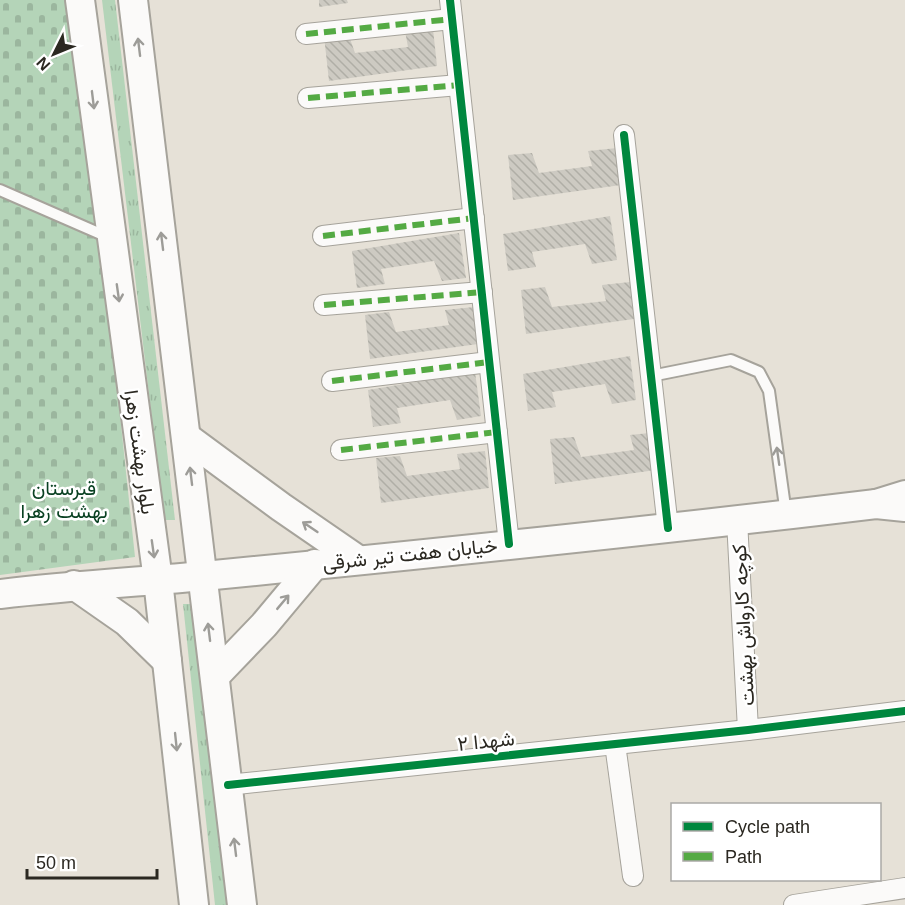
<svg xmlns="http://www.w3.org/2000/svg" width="905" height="905" font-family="Helvetica,Vazirmatn,sans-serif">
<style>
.grass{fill:url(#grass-tufts)}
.cemetery{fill:url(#cemetery-stones)}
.building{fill:url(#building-back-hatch)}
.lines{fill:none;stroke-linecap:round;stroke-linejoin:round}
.lane-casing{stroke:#a6a39b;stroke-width:14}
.street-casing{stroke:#a6a39b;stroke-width:22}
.secondary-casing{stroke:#a6a39b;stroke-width:32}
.lane{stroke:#fbfaf9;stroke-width:10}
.street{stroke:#fbfaf9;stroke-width:20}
.secondary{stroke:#fbfaf9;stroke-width:28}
.quiet{stroke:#54aa43;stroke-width:6;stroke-dasharray:12 6;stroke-linecap:butt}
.cycleway-casing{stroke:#fff;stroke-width:11}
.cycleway{stroke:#00873e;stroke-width:8}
.oneway{stroke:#9d9c98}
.labels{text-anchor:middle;stroke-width:5;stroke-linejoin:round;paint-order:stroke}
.street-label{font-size:20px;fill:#2b2821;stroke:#fff}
.park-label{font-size:20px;fill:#094122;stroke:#fff}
</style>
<defs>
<pattern id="grass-tufts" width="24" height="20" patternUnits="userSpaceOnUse" patternTransform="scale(1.5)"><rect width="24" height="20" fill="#b4d4b8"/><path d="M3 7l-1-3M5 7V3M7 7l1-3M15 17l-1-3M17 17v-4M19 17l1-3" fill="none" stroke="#9bb69e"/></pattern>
<pattern id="cemetery-stones" width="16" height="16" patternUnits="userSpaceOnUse" patternTransform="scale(1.5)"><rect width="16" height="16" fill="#b4d4b8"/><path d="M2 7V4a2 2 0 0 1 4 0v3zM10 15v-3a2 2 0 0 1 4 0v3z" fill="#9bb69e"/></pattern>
<pattern id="building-back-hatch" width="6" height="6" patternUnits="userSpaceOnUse" patternTransform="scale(1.5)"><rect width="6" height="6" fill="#cdcac2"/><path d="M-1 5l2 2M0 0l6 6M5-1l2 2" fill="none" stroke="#b0aea6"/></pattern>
</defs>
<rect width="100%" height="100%" fill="#e6e1d7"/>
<g class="grass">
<polygon points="102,0 115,0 175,520 164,520"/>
<polygon points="183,604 194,604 228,905 215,905"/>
</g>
<polygon class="cemetery" points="0,0 71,0 100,226 135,557 0,575"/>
<g class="building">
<polygon points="319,0 347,0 348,3 319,7"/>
<polygon points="433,29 437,66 329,81 324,36 348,33 355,53 408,47 405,31"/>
<polygon points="617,148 621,185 513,200 508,155 532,153 539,173 592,166 588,151"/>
<polygon points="610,216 617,260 592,264 585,244 532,252 536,267 508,271 503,234"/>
<polygon points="459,233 466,278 442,281 434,261 381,269 385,284 357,288 352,251"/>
<polygon points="630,282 634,319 526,334 521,290 545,287 552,307 606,301 602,285"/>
<polygon points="474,307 478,344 370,359 365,315 389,312 396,332 449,325 445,310"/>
<polygon points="630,356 636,400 612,404 605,384 552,392 556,407 528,411 523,374"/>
<polygon points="475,372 481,416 457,420 450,400 397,408 401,423 373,427 368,390"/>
<polygon points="659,432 663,469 555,484 550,439 574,437 581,457 634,450 630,435"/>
<polygon points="485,451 489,488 381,503 376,458 400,456 407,476 460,469 457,454"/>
</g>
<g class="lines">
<g class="lane-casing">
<g id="lane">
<polyline points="0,190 110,238"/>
<polyline points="651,376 731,360 759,372 769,391 786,514"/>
</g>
</g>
<g class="street-casing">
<g id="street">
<polyline points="450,0 509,544"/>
<polyline points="306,34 452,19"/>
<polyline points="308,98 459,85"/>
<polyline points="624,135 668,528"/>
<polyline points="323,236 474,218"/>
<polyline points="324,305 482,292"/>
<polyline points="332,381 489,362"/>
<polyline points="341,450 497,432"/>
<polyline points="737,520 748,730"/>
<polyline points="615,744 633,876"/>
<polyline points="228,785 748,730 905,711"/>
<polyline points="794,905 905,888"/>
</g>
</g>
<g class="secondary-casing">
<g id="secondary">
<polyline points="80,0 158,580 194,905"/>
<polyline points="133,0 242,905"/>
<polyline points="186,437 281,507 358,560"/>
<polyline points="905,495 876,504 905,507"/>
<polyline points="74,585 127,622 167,661"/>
<path d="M 0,594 C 68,586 136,582 204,576 C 428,554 653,531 876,504"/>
<polyline points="215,676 264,625 315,564"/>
</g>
</g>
<use href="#lane" class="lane"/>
<use href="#street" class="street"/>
<use href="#secondary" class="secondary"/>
<g class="quiet">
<polyline points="306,34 452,19"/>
<polyline points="308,98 459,85"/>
<polyline points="323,236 474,218"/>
<polyline points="324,305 482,292"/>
<polyline points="332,381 489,362"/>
<polyline points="341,450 497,432"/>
</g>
<g class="cycleway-casing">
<g id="cycleway">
<polyline points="450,0 509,544"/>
<polyline points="624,135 668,528"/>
<polyline points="228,785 748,730 905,711"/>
</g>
</g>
<use href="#cycleway" class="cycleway"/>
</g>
<defs><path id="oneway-shaft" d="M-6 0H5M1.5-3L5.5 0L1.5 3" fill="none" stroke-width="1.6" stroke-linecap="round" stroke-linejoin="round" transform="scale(1.5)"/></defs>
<g class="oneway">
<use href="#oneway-shaft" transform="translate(139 47) rotate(-97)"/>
<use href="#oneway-shaft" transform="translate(93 100) rotate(83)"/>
<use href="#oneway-shaft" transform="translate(162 241) rotate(-97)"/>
<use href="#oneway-shaft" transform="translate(118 293) rotate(82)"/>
<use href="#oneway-shaft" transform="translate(778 456) rotate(-98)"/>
<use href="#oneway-shaft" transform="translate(191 476) rotate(-97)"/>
<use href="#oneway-shaft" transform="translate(310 527) rotate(-146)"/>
<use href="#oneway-shaft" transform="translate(153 549) rotate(82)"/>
<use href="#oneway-shaft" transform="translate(283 602) rotate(-50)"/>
<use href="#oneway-shaft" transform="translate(209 632) rotate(-97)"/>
<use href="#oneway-shaft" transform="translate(176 742) rotate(84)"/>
<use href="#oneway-shaft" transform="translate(235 847) rotate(-97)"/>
</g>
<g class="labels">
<g class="street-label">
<text transform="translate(140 452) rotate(82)" y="7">بلوار بهشت زهرا</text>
<text transform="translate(410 554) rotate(-6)" y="7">خیابان هفت تیر شرقی</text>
<text transform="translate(743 625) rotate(-93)" y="7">کوچه کارواش بهشت</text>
<text transform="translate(486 741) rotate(-6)" y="7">شهدا ۲</text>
</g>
<g class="park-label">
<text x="64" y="495">قبرستان<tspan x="64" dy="23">بهشت زهرا</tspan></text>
</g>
</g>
<rect x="671" y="803" width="210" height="78" fill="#ffffff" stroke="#aaa9a6" stroke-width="1.5"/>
<rect x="683" y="822" width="30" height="9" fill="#00873e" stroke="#aaa9a6" stroke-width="1.5"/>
<text x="725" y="833" font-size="18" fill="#2b2821">Cycle path</text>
<rect x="683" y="852" width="30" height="9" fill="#54aa43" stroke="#aaa9a6" stroke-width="1.5"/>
<text x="725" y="863" font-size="18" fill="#2b2821">Path</text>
<g transform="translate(54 54) rotate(227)" stroke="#ffffff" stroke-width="4.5" paint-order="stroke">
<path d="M0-4.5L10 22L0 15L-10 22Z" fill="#2b2821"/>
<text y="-9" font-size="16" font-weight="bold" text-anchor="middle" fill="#2b2821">N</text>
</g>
<path d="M27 869v9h130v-9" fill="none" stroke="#2b2821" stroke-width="3"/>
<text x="36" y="869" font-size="18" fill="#2b2821" stroke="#ffffff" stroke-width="4.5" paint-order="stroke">50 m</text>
</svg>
